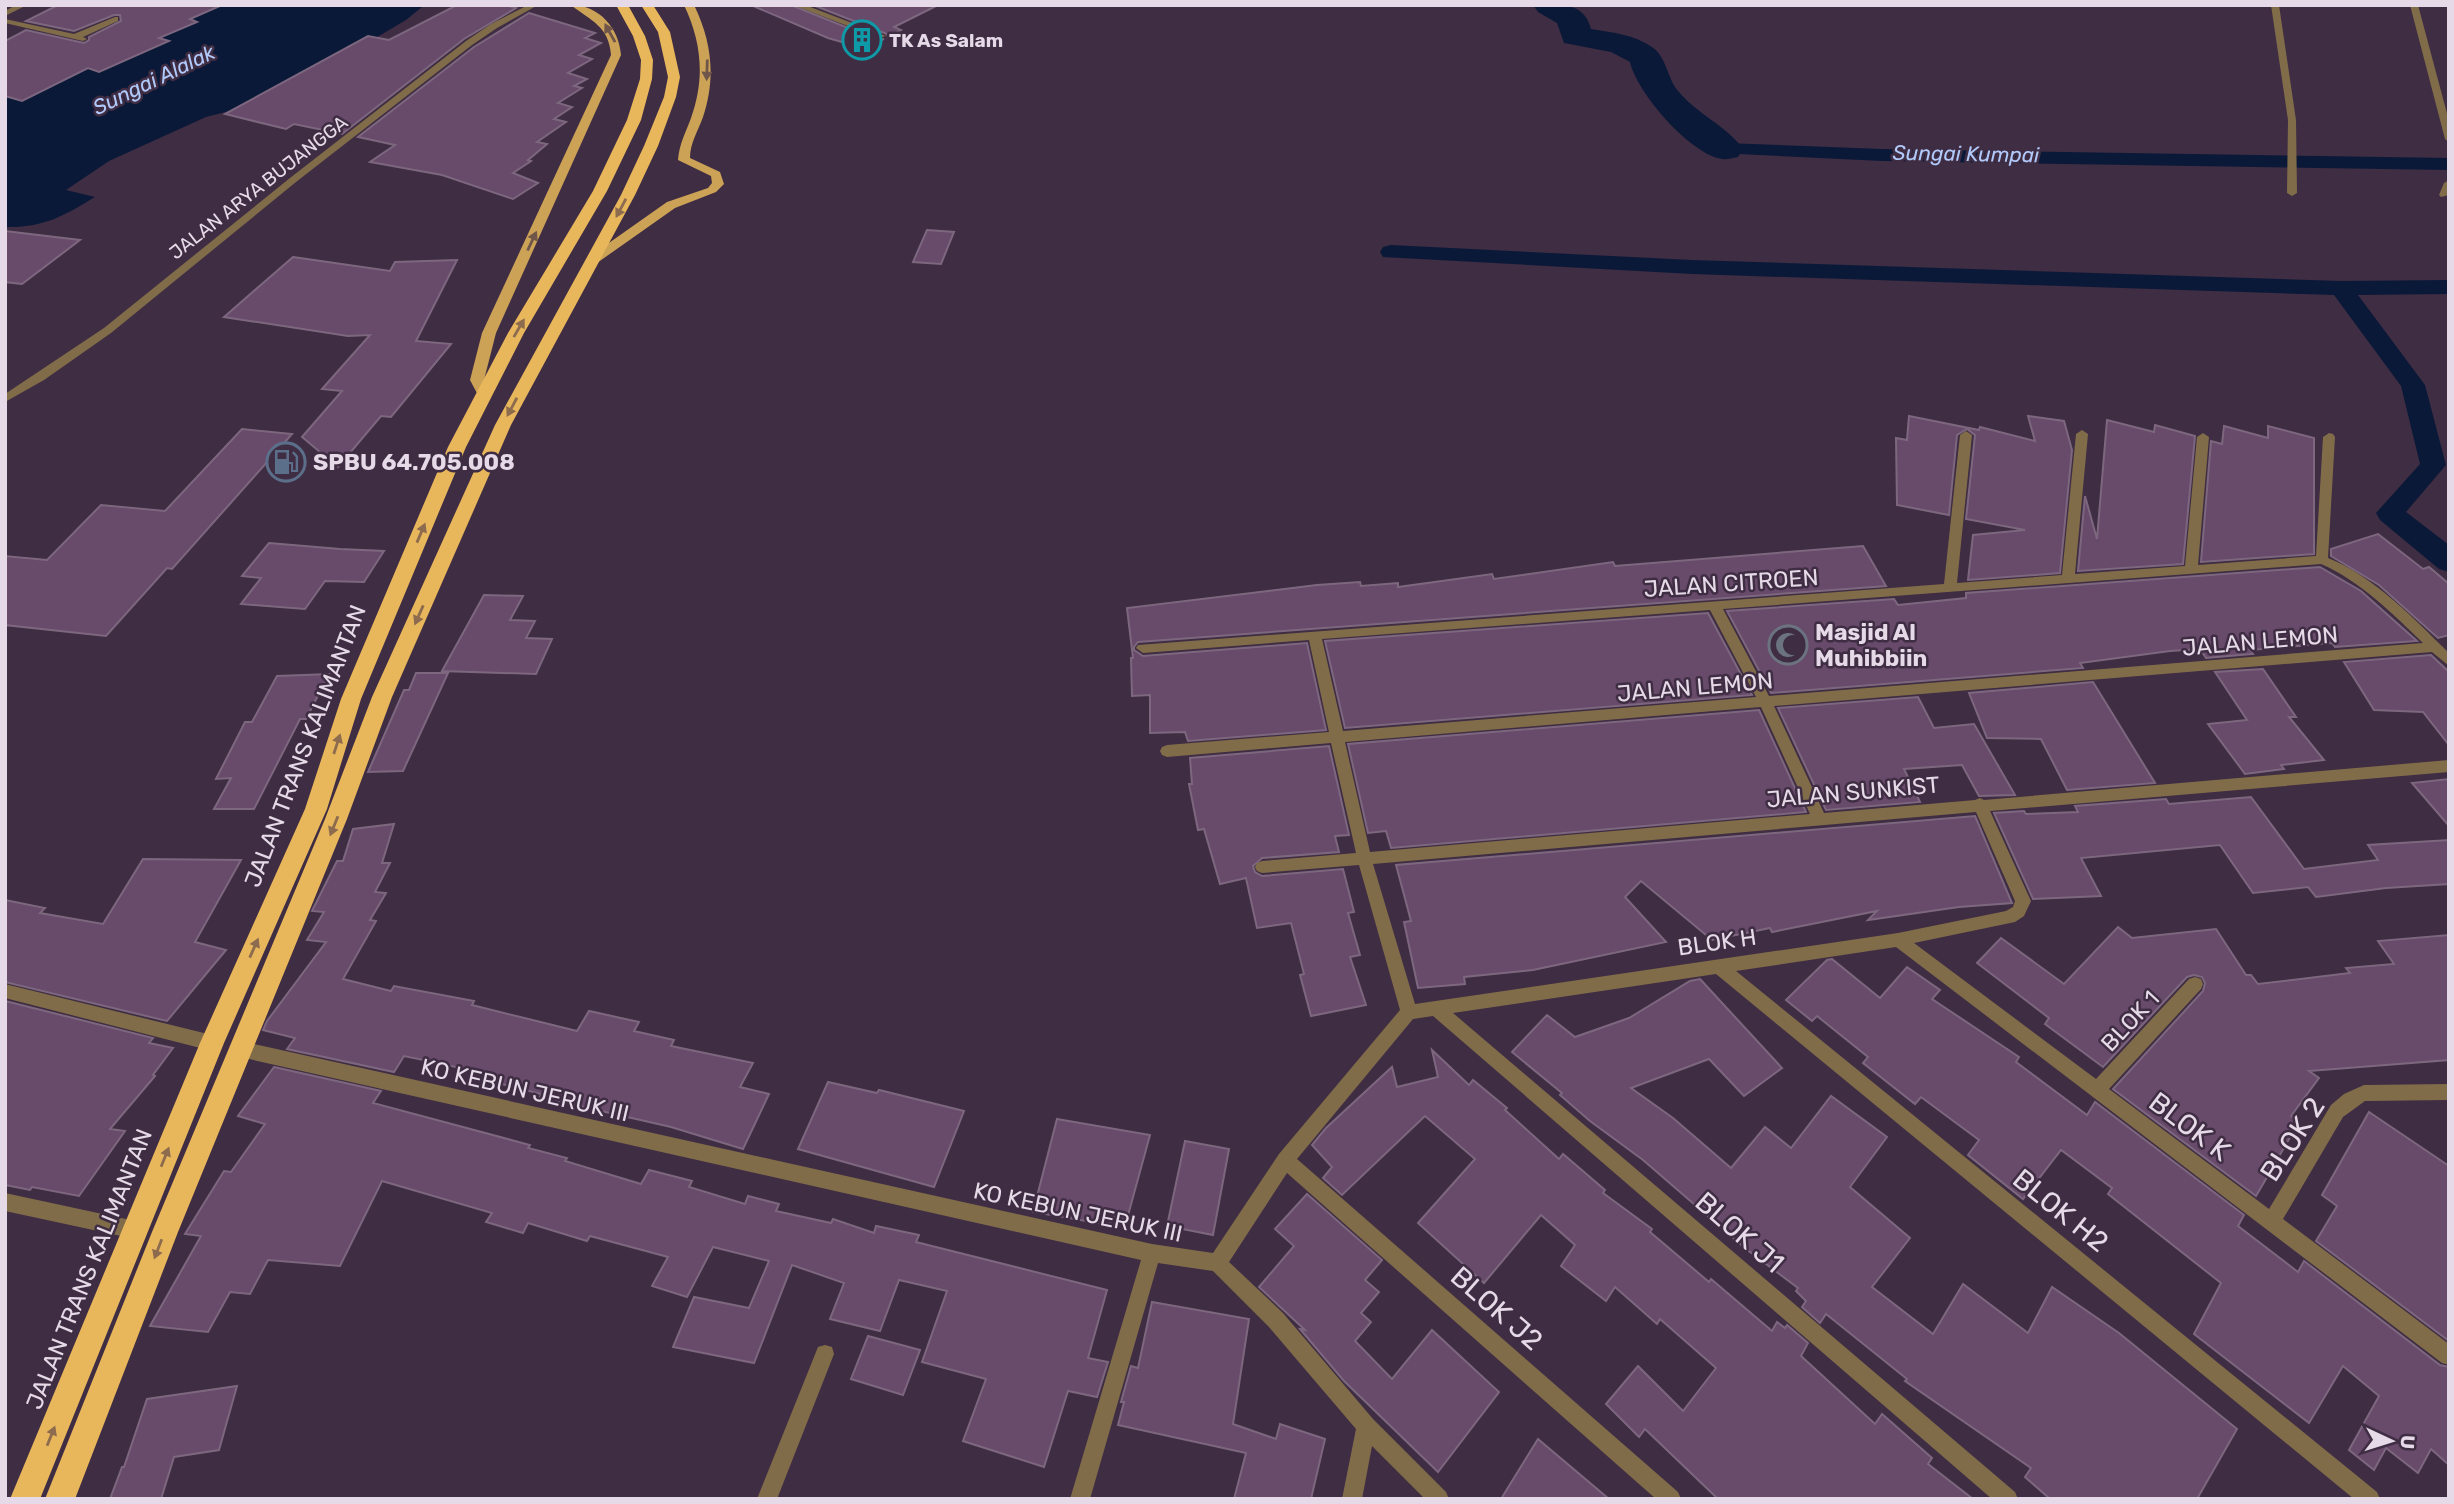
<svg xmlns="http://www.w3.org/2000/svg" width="2454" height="1504" font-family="Rubik,sans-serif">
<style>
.water{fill:#0b1938}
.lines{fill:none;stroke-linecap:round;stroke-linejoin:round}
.canal{fill:#0b1938;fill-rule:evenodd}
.river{fill:#0b1938;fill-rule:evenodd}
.building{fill:#684a6b;stroke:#7d677f;stroke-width:2}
.street{fill:#816c4a;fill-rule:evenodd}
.primary{fill:#cca257;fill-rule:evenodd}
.highway{fill:#e9b75b;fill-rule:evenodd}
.oneway{fill:#70564a}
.oneway2{fill:#8c6b4e}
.labels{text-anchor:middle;stroke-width:5;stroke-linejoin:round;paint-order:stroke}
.far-poi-label{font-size:19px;font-weight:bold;fill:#e6dae8;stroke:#3f2d43;text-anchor:start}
.far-street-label{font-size:19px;fill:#e6dae8;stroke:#3f2d43}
.far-water-label{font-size:21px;font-style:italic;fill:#b1cafb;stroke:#3f2d43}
.poi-label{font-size:23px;font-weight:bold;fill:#e6dae8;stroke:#3f2d43;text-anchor:start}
.street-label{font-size:23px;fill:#e6dae8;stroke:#3f2d43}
.near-street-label{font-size:28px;fill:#e6dae8;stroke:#3f2d43}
</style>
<rect width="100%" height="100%" fill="#3f2d43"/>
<path class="water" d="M 175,5 L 422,7 L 406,20 L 269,101 L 206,117 L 109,161 L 66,190 L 95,197 C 64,216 43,228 5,227 L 5,95 Z"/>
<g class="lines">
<g class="canal">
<polygon points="1725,143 1882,149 2449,158 2449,170 1882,161 1718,153 1715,149 1718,145"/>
<polygon points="1391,245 1692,260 2341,281 2449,280 2449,294 2358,295 2425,385 2446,465 2406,512 2449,545 2449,572 2439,569 2380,520 2376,513 2420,464 2401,386 2334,295 1692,274 1383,257 1380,252 1383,247"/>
</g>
<path class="river" d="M 1533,5 C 1558,5 1584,0 1591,29 C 1611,32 1635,35 1652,47 C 1667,57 1667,79 1679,92 C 1697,114 1727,126 1743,149 L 1738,157 C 1732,158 1727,160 1722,159 C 1690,154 1637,93 1630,62 L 1611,52 L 1564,43 L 1557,23 L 1538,12 Z"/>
</g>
<g class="building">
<polygon points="58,5 222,5 190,19 197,22 159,38 169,41 99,72 88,68 22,101 5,96 5,41 26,30 84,43 89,40 89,37 121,21 120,15 114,15 74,31 26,21"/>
<polygon points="457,5 506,5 516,8 464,39 342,134 294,124 286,129 225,114 368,36 389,40"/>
<polygon points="751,5 791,5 878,40 884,39 866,49 828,38"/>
<polygon points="813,5 938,5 894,27 901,30 888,37 887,34"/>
<polygon points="529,13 595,33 585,38 601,43 579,55 592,59 568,73 587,79 574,86 582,88 558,103 572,107 554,119 566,122 537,142 547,144 528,160 531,161 513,173 538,183 513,199 442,175 370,162 395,145 358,137 474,47"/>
<polygon points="927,230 954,232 941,264 913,262"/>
<polygon points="5,231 80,240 22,284 5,282"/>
<polygon points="293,257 390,271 395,262 457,260 416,341 451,344 391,417 381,416 338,467 302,437 342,391 322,389 370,335 348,336 224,317"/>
<polygon points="1909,416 1979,430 1980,427 2035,441 2028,416 2064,421 2072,450 2060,573 1968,580 1973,535 2025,530 1966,519 1975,435 1967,429 1957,435 1949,515 1897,505 1896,438 1907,440"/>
<polygon points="2107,420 2154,432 2155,425 2195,436 2183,564 2078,571 2085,496 2097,539"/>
<polygon points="2224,426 2268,438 2268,426 2314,438 2314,554 2201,562 2211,441 2222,444"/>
<polygon points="242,429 292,434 172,569 167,568 106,636 5,625 5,556 47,560 101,505 165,511"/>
<polygon points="2378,534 2423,569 2429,567 2449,584 2449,635 2438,638 2379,585 2331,556 2331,549"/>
<polygon points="269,543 340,549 384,551 364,582 325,581 305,609 241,604 261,578 242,576"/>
<polygon points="1863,546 1886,586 1138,642 1134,647 1134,650 1143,656 1307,643 1326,730 1188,741 1185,732 1150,733 1150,695 1132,696 1131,658 1133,658 1127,608 1317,585 1360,582 1361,586 1398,583 1398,587 1492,574 1494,579 1613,562 1615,566"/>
<polygon points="2320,567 2361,591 2417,641 2335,647 2332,643 2250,650 2253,654 2206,658 2200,649 2170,651 2080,663 2083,668 1771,693 1727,611 1894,599 1898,605 1966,598 1966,593"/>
<polygon points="484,595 523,596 510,620 535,621 526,638 552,639 536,674 442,671"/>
<polygon points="1708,613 1752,695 1345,728 1325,641"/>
<polygon points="2431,655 2449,672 2449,745 2423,712 2374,710 2344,662"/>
<polygon points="2263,669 2296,717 2289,717 2324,760 2281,765 2284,769 2245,774 2208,724 2247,720 2215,672"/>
<polygon points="416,673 448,673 403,771 368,772 404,690 409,690"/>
<polygon points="329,674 306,719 300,719 254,809 214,809 231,778 216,779 245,722 252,722 277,676"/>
<polygon points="2093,682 2155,783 2067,790 2041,739 1987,738 1969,693"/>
<polygon points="1918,697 1934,728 1974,724 2015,795 1979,796 1962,765 1904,769 1920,802 1826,810 1778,708"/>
<polygon points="1759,710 1806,812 1391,848 1386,831 1368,833 1348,744"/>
<polygon points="1329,746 1349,835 1335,836 1339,852 1262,858 1253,866 1255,872 1262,876 1343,869 1354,912 1348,913 1360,955 1350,957 1366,1005 1311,1016 1300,975 1304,974 1291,923 1257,928 1246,878 1220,884 1204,829 1198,830 1189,784 1192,784 1190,758"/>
<polygon points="2449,779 2449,826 2412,783"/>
<polygon points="2251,797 2304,869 2378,860 2368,845 2449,840 2449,884 2386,888 2316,897 2308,887 2253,893 2220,845 2081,858 2101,896 2033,899 1994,813 2024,811 2026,814 2078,812 2075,806 2166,799 2169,804"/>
<polygon points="1975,816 2012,903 1959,907 1868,920 1877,911 1772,932 1770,928 1712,940 1641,881 1625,897 1666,942 1533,970 1464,977 1465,984 1418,988 1404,922 1411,921 1396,865"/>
<polygon points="394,824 382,863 390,863 375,892 386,893 370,920 376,921 343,979 391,991 394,986 474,1001 472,1005 577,1031 589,1011 639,1022 634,1031 674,1040 671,1046 753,1063 740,1087 769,1094 743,1149 671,1127 540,1097 541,1094 490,1081 492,1077 448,1065 404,1056 394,1072 287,1049 295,1038 263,1030 267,1021 326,942 307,940 324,912 312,911 337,861 343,861 353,829"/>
<polygon points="143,859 241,860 195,942 226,950 167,1021 5,982 5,900 45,908 40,913 103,924"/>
<polygon points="2118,927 2132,938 2216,929 2246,975 2251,975 2258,984 2350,973 2346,968 2394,964 2378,941 2449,935 2449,1060 2309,1071 2319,1078 2291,1116 2299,1122 2256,1196 2113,1089 2203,991 2205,983 2202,977 2194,975 2187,977 2103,1067 2045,1024 2049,1018 1977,963 2001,938 2064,984"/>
<polygon points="1832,959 1880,998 1907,967 1940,990 1932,999 2019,1057 2016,1062 2087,1115 2095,1102 2244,1215 2238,1226 2298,1272 2304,1261 2440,1365 2449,1367 2449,1465 2431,1449 2418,1473 2386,1448 2374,1470 2349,1450 2379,1396 2343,1366 2309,1423 2194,1334 2221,1283 2108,1194 2112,1188 2061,1150 2023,1199 1968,1155 1979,1140 1921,1097 1915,1104 1863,1063 1868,1057 1817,1016 1812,1021 1786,1000 1827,960"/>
<polygon points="1700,979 1782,1068 1744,1096 1709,1059 1631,1088 1673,1118 1731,1168 1765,1127 1791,1148 1831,1096 1887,1137 1850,1187 1910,1238 1872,1287 1933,1334 1963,1284 2028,1333 2052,1287 2119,1333 2237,1429 2197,1499 2050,1499 2025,1477 2031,1468 1905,1381 1907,1379 1826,1314 1820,1323 1802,1307 1806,1301 1796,1291 1798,1288 1746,1249 1643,1160 1590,1121 1560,1095 1562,1093 1512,1052 1547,1015 1575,1037 1629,1018 1690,981"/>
<polygon points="5,1001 153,1038 149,1043 173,1048 153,1075 155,1076 110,1129 125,1131 79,1196 32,1187 30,1190 5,1185"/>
<polygon points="1432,1050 1469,1085 1473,1080 1507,1108 1505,1110 1559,1159 1563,1154 1605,1190 1603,1193 1652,1229 1650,1232 1709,1282 1711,1279 1772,1331 1777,1322 1785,1328 1787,1325 1808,1343 1801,1356 1875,1424 1882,1414 1932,1458 1928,1464 1973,1499 1718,1499 1645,1429 1639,1437 1606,1404 1638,1366 1683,1411 1716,1368 1660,1319 1657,1324 1615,1287 1606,1301 1561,1266 1575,1245 1541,1215 1484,1283 1418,1223 1475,1159 1425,1116 1342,1195 1323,1178 1332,1167 1312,1145 1326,1128 1392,1067 1397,1087 1438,1077"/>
<polygon points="274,1067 381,1091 373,1103 530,1145 528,1148 567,1158 565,1161 641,1184 649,1170 692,1181 689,1187 745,1204 748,1196 779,1204 776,1211 831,1223 833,1219 874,1233 876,1226 919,1235 916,1242 1107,1290 1088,1358 1108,1362 1097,1397 1068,1391 1044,1467 963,1441 986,1379 922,1362 947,1291 899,1280 880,1331 830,1319 844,1283 792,1265 754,1363 673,1347 694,1297 749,1308 769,1261 713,1247 687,1297 652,1286 668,1257 590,1236 587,1241 528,1223 523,1233 486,1222 492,1213 382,1181 340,1266 268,1260 250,1294 230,1292 208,1332 150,1326 201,1236 185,1234 224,1171 231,1172 265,1124 238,1116"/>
<polygon points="828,1082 877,1093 879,1090 964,1111 934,1187 798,1149"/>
<polygon points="2369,1112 2449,1166 2449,1341 2316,1241 2337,1206 2322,1195"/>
<polygon points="1057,1119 1150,1135 1127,1219 1112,1216 1110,1225 1033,1212"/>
<polygon points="1185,1141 1229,1149 1213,1235 1167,1226"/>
<polygon points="1307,1194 1382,1260 1365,1280 1379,1292 1361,1313 1371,1322 1355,1341 1392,1379 1432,1330 1499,1392 1438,1472 1344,1381 1300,1329 1305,1330 1259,1287 1294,1246 1275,1229"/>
<polygon points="1152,1302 1249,1319 1233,1424 1276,1439 1280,1424 1325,1439 1311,1499 1234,1499 1246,1453 1118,1425 1124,1402 1121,1402 1131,1366 1138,1368"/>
<polygon points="868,1336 920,1350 903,1395 851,1379"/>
<polygon points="237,1386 219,1450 174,1457 161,1499 110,1499 122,1467 124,1467 147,1399"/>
<polygon points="1538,1439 1609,1499 1501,1499"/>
</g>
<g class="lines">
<g class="street">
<polygon points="16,5 27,5 5,16 5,11"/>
<polygon points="528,5 538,5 497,28 472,45 296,182 111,333 44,380 5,402 5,394 104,328 290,178 466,41 491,24"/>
<polygon points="793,5 805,5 886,36 879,38"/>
<polygon points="2271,5 2279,5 2296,120 2297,193 2292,196 2287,193 2288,120"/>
<polygon points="2410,5 2418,5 2449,121 2449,142 2445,139"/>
<polygon points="115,17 118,17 118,21 83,37 87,39 83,41 5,23 5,19 74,34"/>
<polygon points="2449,180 2449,195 2441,197 2439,195 2444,183"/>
<path d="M 2082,430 L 2088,434 L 2075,574 L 2185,566 L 2197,437 L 2203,433 L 2209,437 L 2198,565 L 2316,556 L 2323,437 L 2329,433 L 2333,434 L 2335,437 L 2328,558 C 2375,577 2413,618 2449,653 L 2449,666 L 2432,652 L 1774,706 L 1824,813 L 1975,800 L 1980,798 L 1984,800 L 2449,760 L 2449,772 L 1990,811 L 2031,901 L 2024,916 L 2015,922 L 1914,943 L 2096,1079 L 2189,979 L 2195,977 L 2201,979 L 2203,984 L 2201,989 L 2109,1089 L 2269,1209 L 2331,1105 L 2344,1094 L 2364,1085 L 2449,1084 L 2449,1100 L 2365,1101 L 2343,1117 L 2283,1219 L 2449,1344 L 2449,1365 L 2442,1363 L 1896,947 L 1736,971 L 2377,1492 L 2380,1499 L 2354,1499 L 1716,974 L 1453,1013 L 2015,1492 L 2018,1499 L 1992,1499 L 1433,1016 L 1413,1019 L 1297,1159 L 1678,1492 L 1681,1499 L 1656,1499 L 1287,1173 L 1229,1262 L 1283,1313 L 1373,1419 L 1446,1492 L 1449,1499 L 1425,1499 L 1372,1446 L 1362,1499 L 1342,1499 L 1356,1429 L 1269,1327 L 1213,1271 L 1158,1263 L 1090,1499 L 1070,1499 L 1141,1260 L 240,1057 L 234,1054 L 232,1049 L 234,1044 L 240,1041 L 1152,1244 L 1213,1253 L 1279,1154 L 1400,1010 L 1359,865 L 1262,873 L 1257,871 L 1255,867 L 1257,863 L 1262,861 L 1356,853 L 1331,743 L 1167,757 L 1162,755 L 1160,751 L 1162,747 L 1167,745 L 1329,732 L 1309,640 L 1143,653 L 1136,648 L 1138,645 L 1944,584 L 1960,435 L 1966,431 L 1972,435 L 1957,583 L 2062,575 L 2076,434 ZM 2321,564 C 2360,581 2393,614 2423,643 L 1769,696 L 1723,609 ZM 1710,610 L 1756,697 L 1343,731 L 1322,639 ZM 1761,707 L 1810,814 L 1370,852 L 1345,742 ZM 1976,812 L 2015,901 L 2013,907 L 2006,911 L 1898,933 L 1415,1004 L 1373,864 Z"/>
<polygon points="5,984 212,1035 218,1038 220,1043 218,1048 212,1051 5,998"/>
<polygon points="5,1193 135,1221 141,1224 144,1230 141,1236 135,1239 5,1211"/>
<polygon points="825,1345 832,1347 834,1354 777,1499 757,1499 818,1347"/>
</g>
<g class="primary">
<path d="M 571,5 C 599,5 619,28 621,55 L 496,333 L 484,380 L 491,394 L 484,398 L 479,397 L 470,380 L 482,333 L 611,55 C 609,26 591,21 571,5 Z"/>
<path d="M 684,5 L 694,5 C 712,42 716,78 703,117 C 698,131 690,143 690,158 L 720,172 L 724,184 L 716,192 L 675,208 L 597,263 L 589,263 L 589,257 L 667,202 L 708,188 L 712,183 L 711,176 L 678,160 C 679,144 686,132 691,118 C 705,79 702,43 684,5 Z"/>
</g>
<g class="highway">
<polygon points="616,5 628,5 645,36 653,60 652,79 641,120 607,191 524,333 466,447 361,699 327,809 224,1043 40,1499 10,1499 200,1043 305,809 341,699 448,447 508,333 593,191 627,120 640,79 641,60 633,36"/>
<polygon points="641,5 653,5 670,32 680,77 676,97 658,146 635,195 511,425 392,697 347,819 178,1232 75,1499 45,1499 152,1232 325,819 372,697 495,425 621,195 644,146 664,97 668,77 658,32"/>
</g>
</g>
<defs><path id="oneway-solid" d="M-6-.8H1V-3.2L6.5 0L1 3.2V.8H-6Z" transform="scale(1.75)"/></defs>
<g class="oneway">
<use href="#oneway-solid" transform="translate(610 33) rotate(-119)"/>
<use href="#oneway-solid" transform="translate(707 70) rotate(92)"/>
<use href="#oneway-solid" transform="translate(532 241) rotate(-65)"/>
</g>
<g class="oneway2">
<use href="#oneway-solid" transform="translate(621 208) rotate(118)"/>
<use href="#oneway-solid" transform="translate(519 328) rotate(-60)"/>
<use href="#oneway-solid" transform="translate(512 407) rotate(118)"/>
<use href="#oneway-solid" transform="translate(421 533) rotate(-67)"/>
<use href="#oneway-solid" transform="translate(419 615) rotate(114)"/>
<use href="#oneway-solid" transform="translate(337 744) rotate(-72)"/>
<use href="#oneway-solid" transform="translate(334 826) rotate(112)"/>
<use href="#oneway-solid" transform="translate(254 948) rotate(-66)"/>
<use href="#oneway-solid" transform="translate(165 1157) rotate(-68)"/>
<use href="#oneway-solid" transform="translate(158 1249) rotate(111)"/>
<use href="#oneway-solid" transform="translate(51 1436) rotate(-68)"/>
</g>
<defs>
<g id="building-ring" transform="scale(2.0125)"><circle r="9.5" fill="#3f2d43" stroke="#0f9aa8" stroke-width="1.5"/><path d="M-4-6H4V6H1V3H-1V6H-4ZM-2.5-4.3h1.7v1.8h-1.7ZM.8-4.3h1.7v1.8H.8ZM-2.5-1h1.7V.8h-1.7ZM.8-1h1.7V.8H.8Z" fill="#0f9aa8"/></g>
<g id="fuel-ring" transform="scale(2.0125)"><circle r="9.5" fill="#3f2d43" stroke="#5c6f8a" stroke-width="1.5"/><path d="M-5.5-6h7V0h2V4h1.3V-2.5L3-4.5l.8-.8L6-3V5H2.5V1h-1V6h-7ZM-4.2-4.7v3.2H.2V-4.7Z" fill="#5c6f8a"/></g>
<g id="mosque-ring" transform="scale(2.0125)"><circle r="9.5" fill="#3f2d43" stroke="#6b7280" stroke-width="1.5"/><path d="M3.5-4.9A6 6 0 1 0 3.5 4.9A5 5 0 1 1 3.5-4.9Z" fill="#6b7280"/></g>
</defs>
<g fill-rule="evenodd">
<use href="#building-ring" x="862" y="40"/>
<use href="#fuel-ring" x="286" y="462"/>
<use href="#mosque-ring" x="1788" y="645"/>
</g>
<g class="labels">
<g class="far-poi-label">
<text x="889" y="47">TK As Salam</text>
</g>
<g class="far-street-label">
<text transform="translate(258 187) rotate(-38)" y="7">JALAN ARYA BUJANGGA</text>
</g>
<g class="far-water-label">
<text transform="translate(154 80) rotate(-26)" y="7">Sungai Alalak</text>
<text transform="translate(1966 154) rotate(1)" y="7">Sungai Kumpai</text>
</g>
<g class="poi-label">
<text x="313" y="470">SPBU 64.705.008</text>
<text x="1815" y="640">Masjid Al<tspan x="1815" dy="26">Muhibbiin</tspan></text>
</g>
<g class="street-label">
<text transform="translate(1731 583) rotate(-4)" y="8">JALAN CITROEN</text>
<text transform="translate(2260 641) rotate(-5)" y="8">JALAN LEMON</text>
<text transform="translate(1695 687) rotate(-5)" y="8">JALAN LEMON</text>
<text transform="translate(305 746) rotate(-69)" y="8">JALAN TRANS KALIMANTAN</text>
<text transform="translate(1853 792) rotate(-5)" y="8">JALAN SUNKIST</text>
<text transform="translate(1717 942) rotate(-8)" y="8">BLOK H</text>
<text transform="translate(2130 1021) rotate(-47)" y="8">BLOK 1</text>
<text transform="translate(525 1090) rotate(13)" y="8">KO KEBUN JERUK III</text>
<text transform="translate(1078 1212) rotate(12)" y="8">KO KEBUN JERUK III</text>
<text transform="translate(89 1269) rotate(-68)" y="8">JALAN TRANS KALIMANTAN</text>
</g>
<g class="near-street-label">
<text transform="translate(2190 1126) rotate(37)" y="10">BLOK K</text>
<text transform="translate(2292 1139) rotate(-57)" y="10">BLOK 2</text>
<text transform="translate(2061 1210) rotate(39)" y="10">BLOK H2</text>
<text transform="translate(1740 1232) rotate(41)" y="10">BLOK J1</text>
<text transform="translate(1497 1308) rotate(41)" y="10">BLOK J2</text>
</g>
</g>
<rect width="2454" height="1504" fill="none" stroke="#e6dae8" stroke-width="14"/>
<g transform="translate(2391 1441) rotate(94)" stroke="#3f2d43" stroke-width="5" paint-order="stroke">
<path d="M0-5L12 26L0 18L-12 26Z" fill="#e6dae8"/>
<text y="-10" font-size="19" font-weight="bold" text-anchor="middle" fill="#e6dae8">U</text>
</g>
</svg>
